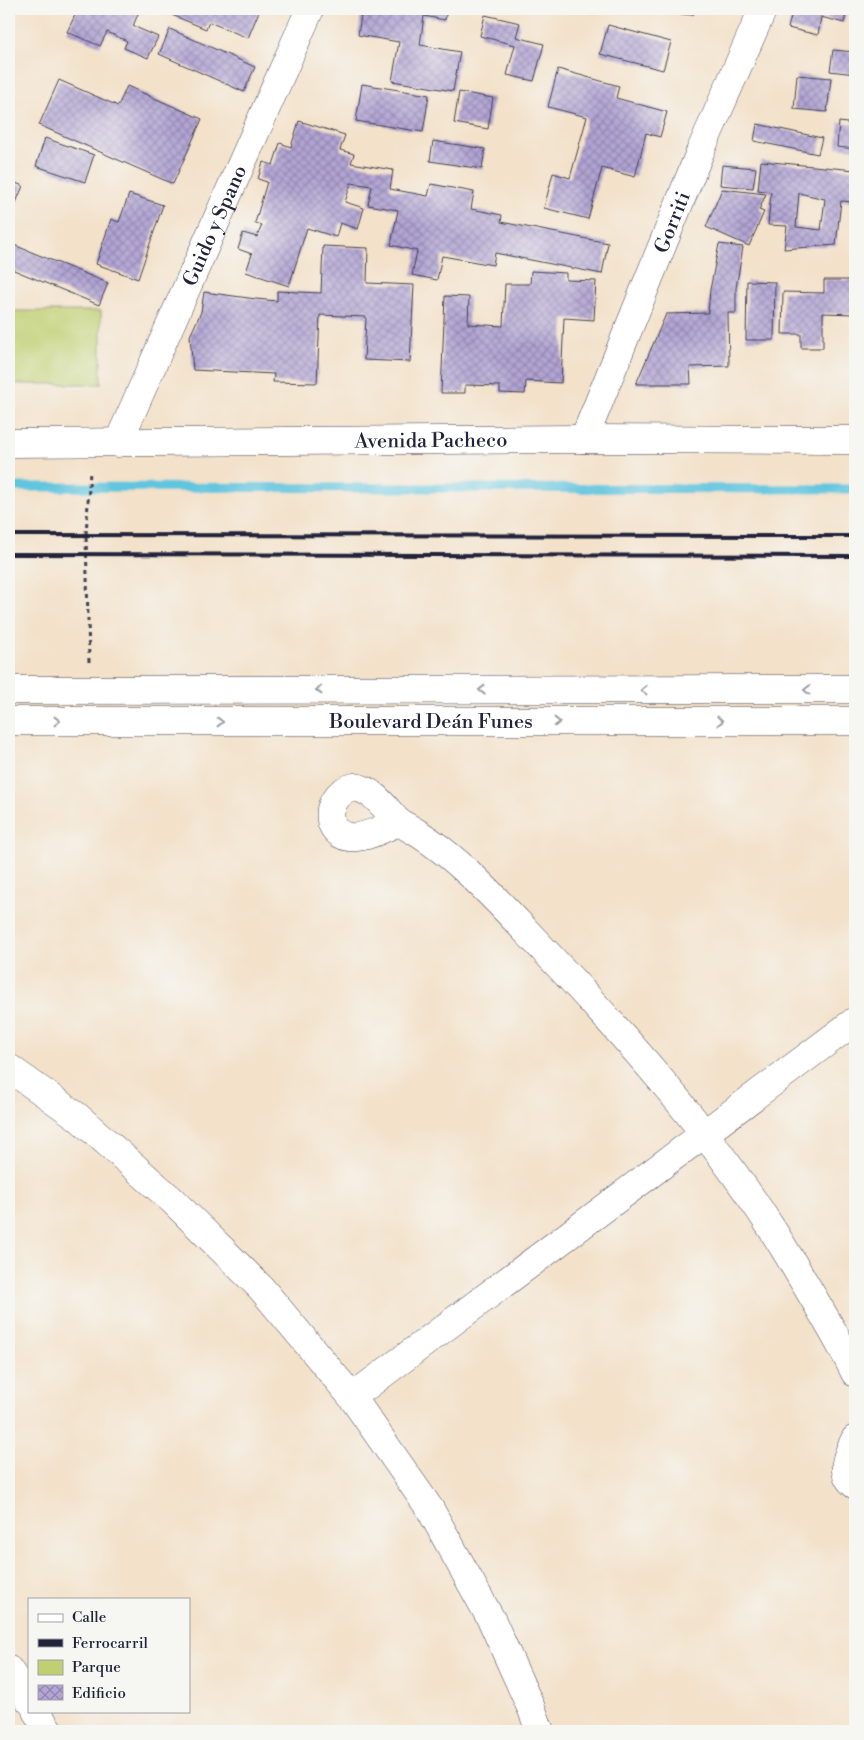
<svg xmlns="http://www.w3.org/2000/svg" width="864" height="1740" font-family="'Libre Bodoni',serif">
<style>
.green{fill:#c0cf71;stroke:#717856}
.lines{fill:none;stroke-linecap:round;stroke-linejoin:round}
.stream{stroke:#60c5de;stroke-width:9}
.building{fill:url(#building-cross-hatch);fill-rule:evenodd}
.street-casing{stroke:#413f50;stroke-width:29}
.secondary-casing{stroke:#413f50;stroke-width:29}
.path{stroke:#413f50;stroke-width:3;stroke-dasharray:4 4;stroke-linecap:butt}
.street{stroke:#fff;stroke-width:28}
.secondary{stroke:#fff;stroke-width:28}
.rail{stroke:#22223b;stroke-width:4}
.oneway{stroke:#9c9ca7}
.labels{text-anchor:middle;stroke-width:4;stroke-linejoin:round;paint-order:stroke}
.street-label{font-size:20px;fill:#22223b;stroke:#f6f6f2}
</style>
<defs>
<pattern id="building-cross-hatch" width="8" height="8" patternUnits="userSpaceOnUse" patternTransform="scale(1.25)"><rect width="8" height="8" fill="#b2a4d4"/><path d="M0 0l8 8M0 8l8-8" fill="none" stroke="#9085ad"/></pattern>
</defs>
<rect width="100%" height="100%" fill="#f6f6f2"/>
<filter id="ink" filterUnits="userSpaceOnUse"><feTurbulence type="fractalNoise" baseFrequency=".02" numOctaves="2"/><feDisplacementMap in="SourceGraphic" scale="10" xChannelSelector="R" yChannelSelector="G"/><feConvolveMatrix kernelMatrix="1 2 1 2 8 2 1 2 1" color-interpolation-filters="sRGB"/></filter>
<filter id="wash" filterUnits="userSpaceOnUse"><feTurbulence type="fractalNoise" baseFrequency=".0096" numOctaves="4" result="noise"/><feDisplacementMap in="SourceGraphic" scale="20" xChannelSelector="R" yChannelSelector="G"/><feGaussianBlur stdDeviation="1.12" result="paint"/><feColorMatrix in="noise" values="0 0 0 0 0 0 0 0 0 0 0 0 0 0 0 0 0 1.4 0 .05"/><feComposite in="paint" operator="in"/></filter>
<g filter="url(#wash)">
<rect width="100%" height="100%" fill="#f3e1c9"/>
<rect class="green" x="9" y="311" width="92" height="73"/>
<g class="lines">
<polyline class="stream" points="9,487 855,489"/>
</g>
<g id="blocks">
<g class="building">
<polygon points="78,9 140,9 133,26 158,37 148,58 124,48 127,41 107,32 100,46 67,32"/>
<polygon points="174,9 260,9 248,38 209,22 206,29 172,15"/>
<polygon points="362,9 377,9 394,12 395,9 447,9 445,20 424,16 420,45 460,52 453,91 392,81 399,42 358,35"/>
<rect x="590" y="9" width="52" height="4"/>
<polygon points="655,9 693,9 693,15 654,12"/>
<polygon points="793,9 847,9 844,23 821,17 818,35 788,28"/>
<polygon points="485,15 520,23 516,37 544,44 534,81 507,75 515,45 480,36"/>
<polygon points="608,25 671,42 663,70 600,54"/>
<polygon points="170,29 255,67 244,92 159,54"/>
<polygon points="833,50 855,52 855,74 830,71"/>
<polygon points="558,69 619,86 616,98 667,112 660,137 646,133 635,177 602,168 588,219 544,208 553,173 570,178 587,117 548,107"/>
<polygon points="797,75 831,78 827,112 794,109"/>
<polygon points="59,80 118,106 127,86 202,119 173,184 39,125"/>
<polygon points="362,84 429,95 423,132 356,121"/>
<polygon points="459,92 493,98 488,129 454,123"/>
<polygon points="299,121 345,135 340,150 354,154 351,163 393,170 390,189 428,196 431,184 474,192 471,209 502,215 501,222 608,243 602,274 495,253 493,265 442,256 437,280 412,275 417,251 391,245 398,210 368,205 372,186 351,183 345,202 364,208 358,229 340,223 336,237 307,228 289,286 246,272 252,254 238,249 243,233 257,237 262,225 255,223 267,182 258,179 263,162 273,165 280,143 291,147"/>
<polygon points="839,122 855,124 855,149 837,147"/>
<polygon points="757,124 822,138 818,154 754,141"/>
<polygon points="45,138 94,155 85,182 36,166"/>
<polygon points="433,141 485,149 482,169 430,161"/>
<path d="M 761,161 L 855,170 L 855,202 L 841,201 L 836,245 L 784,249 L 787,226 L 768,225 L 771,192 L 758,190 ZM 799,193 L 825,199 L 821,230 L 796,227 Z"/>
<polygon points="722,165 756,168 753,188 720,185"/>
<polygon points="9,180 23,186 9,219"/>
<polygon points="722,189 766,194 759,210 764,212 749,246 706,227"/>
<polygon points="129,194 163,205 138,279 96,264 111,219 119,222"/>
<polygon points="9,243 108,283 99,305 9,268"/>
<polygon points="719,244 743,247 736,288 736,313 728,313 729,366 690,367 691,384 636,384 666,314 708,313 710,290"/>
<polygon points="323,246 368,248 367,283 414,285 410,362 364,360 366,317 320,315 317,383 273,382 274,374 193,370 190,336 201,312 204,292 256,299 277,301 277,291 321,293"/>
<polygon points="531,271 566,273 566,280 596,281 594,320 564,318 561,383 526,381 525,394 500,393 500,386 465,385 465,393 441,393 445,296 469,297 468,324 503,326 505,284 530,284"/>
<polygon points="824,280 855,280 855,314 823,313 823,348 801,348 801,334 782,334 783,292 824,293"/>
<polygon points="747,281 775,282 774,340 746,340"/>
</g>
</g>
</g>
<g filter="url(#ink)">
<use href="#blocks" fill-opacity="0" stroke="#413f50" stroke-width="1"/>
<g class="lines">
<g class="street-casing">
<g id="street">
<path id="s1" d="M 584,439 L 700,152 L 763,9"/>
<path id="s2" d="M 118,443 L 310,9"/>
<path d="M 354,787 C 373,789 386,809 398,822 C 384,828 365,839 349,837 C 323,833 324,794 354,787 Z"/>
<path d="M 398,822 C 453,849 501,905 542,948 C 624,1035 705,1125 770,1226 C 783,1246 795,1267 807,1287 C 824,1316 841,1344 855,1373"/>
<polyline points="9,1068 78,1117 173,1201 261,1288 352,1397 430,1509 492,1621 532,1710 540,1731"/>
<polyline points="352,1397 855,1021"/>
<path d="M 855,1439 C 847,1455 839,1472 855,1485"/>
<polyline points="9,1670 29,1700"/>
<polyline points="36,1711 49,1731"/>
</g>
</g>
<g class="secondary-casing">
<g id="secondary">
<path id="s3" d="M 9,443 L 584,439 L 855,440"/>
<polyline points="9,690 855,689"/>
<path id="s4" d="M 9,721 L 855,721"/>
</g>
</g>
<polyline class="path" points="89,662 86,535 90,471"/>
<use href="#street" class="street"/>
<use href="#secondary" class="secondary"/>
<g class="rail">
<polyline points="9,535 855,536"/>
<polyline points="9,554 855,556"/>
</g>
</g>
<defs><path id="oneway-chevron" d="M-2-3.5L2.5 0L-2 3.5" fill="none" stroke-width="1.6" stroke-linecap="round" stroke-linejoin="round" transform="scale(1.25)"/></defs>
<g class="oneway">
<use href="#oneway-chevron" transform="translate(319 690) rotate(-180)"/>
<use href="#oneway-chevron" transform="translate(482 690) rotate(-180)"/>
<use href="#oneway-chevron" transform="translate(644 690) rotate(-180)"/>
<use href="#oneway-chevron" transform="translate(807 690) rotate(180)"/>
<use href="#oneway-chevron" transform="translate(57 721)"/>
<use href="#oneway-chevron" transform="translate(720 721)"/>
<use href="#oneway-chevron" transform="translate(220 722)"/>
<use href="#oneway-chevron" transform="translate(557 722)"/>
</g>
</g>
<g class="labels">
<g class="street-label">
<text dy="7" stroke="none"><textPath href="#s1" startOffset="234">Gorriti</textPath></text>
<text dy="7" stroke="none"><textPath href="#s2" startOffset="238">Guido y Spano</textPath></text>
<text dy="7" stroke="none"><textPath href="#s3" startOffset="422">Avenida Pacheco</textPath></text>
<text dy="7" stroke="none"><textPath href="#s4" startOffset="422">Boulevard Deán Funes</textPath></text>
</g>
</g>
<rect width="864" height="1740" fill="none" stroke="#f6f6f2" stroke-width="30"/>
<rect x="28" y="1598" width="162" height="115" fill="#f6f6f2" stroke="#a1a1a9"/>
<rect x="38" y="1614" width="25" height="8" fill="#ffffff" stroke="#a1a1a9"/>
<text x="72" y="1622" font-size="15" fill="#22223b">Calle</text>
<rect x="38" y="1639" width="25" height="8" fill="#22223b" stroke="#a1a1a9"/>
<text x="72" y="1648" font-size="15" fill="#22223b">Ferrocarril</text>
<rect x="38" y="1660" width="25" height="15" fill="#c0cf71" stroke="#a1a1a9"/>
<text x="72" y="1672" font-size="15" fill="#22223b">Parque</text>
<rect x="38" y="1685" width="25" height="15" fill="url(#building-cross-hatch)" stroke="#a1a1a9"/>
<text x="72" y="1698" font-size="15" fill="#22223b">Edificio</text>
</svg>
